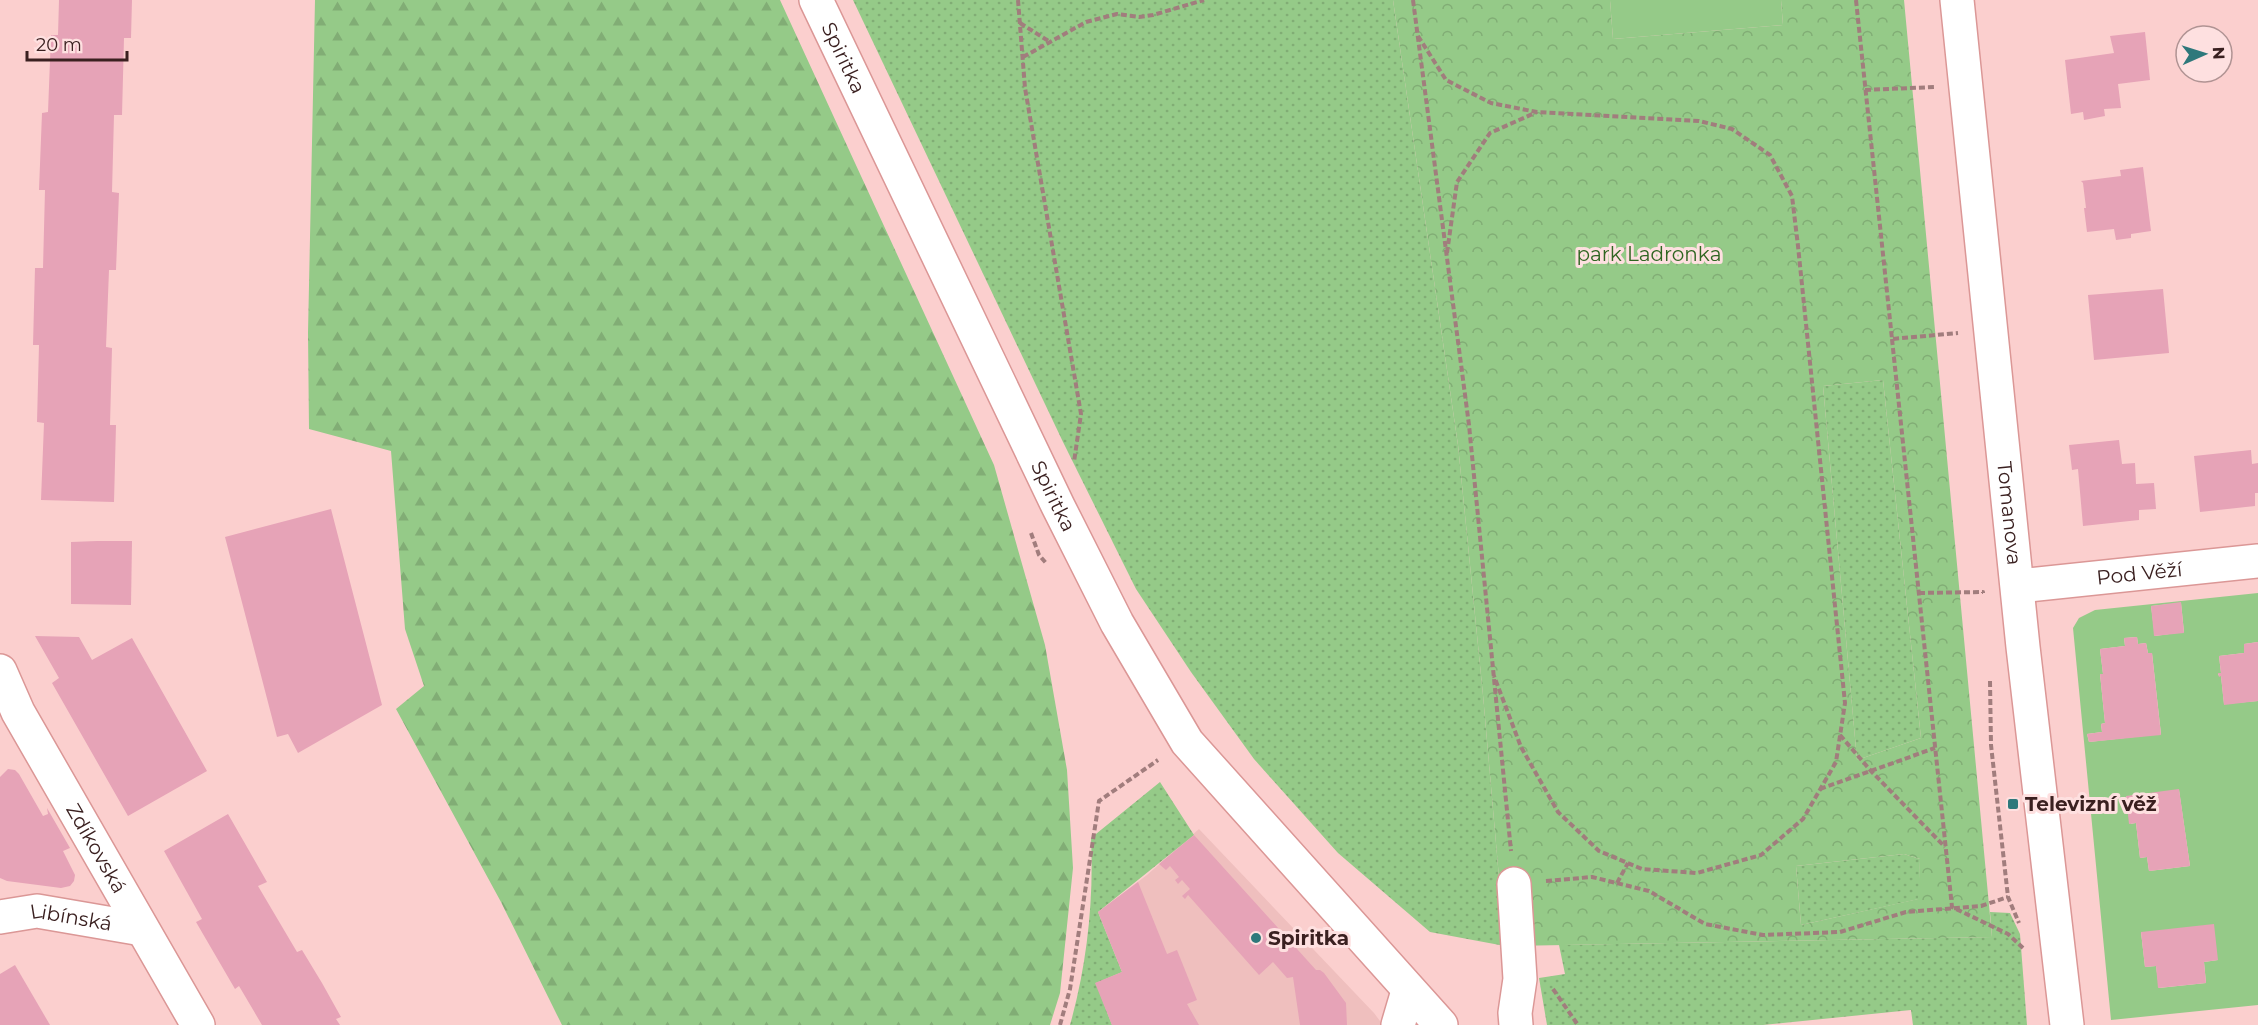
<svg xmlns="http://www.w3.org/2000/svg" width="2258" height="1025" font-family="Montserrat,sans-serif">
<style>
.built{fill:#efbfbe}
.grass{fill:url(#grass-dots)}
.forest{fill:url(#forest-firs)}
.park{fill:url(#park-crowns);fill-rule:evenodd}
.garden{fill:#95ca88;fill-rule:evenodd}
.building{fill:#e6a3b7}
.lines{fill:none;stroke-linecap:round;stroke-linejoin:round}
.minor-casing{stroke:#db9796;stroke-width:36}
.path{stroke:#a17d7d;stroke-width:4;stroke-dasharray:6 3;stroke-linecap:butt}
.minor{stroke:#fff;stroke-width:33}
.poi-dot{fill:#2e787b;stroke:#fee0e0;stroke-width:2}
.labels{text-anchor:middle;stroke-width:6;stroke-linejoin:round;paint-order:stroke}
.street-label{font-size:20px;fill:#3a2020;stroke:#fee0e0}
.park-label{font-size:20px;fill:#2f6521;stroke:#fee0e0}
.poi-label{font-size:20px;font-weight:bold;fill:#3a2020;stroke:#fee0e0;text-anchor:start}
</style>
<defs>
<pattern id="grass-dots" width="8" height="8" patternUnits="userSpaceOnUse" patternTransform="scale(1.5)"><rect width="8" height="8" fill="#95ca88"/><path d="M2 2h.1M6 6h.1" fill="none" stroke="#81ad75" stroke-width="1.8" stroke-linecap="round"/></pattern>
<pattern id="forest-firs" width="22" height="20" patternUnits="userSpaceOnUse" patternTransform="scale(1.5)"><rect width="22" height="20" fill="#95ca88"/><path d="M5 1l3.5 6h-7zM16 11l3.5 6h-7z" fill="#81ad75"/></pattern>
<pattern id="park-crowns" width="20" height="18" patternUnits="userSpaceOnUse" patternTransform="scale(1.5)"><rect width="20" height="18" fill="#95ca88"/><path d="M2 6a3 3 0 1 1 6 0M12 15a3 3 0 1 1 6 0" fill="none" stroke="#81ad75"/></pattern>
</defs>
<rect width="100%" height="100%" fill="#fbcfce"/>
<polygon class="built" points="1199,829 1374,1013 1383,1025 1112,1025 1095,983 1122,971 1098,912 1147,875"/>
<g class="grass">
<polygon points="853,0 1393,0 1458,445 1483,695 1505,946 1430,932 1338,853 1254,759 1191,672 1136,589 1063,442"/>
<polygon points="1883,380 1921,738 1857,760 1823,386"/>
<path d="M 1160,782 L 1194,835 L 1098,912 L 1122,972 L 1096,983 L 1112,1025 L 1070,1025 C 1087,965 1094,900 1091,838 Z"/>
<polygon points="1904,854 1920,859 1919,899 1801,925 1796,866"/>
<polygon points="1990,912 2010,913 2020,934 2027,1025 1913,1025 1911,1010 1763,1025 1547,1025 1539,978 1565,974 1559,945 1992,937"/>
</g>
<polygon class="forest" points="315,0 780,0 994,465 1045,645 1067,770 1073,868 1060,993 1050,1025 562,1025 501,902 396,709 424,686 405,629 391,451 309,429 308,333"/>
<path class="park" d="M 1393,0 L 1610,0 L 1613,39 L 1783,25 L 1781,0 L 1904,0 L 1992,937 L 1505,946 L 1483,695 L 1458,445 ZM 1883,380 L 1921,738 L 1857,760 L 1823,386 ZM 1904,854 L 1920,859 L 1918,899 L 1801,925 L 1796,866 Z"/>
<g class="garden">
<polygon points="1610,0 1781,0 1783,25 1613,39"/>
<path d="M 2258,593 L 2258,642 L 2244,644 L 2244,653 L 2219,656 L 2221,673 L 2218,674 L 2219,676 L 2221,676 L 2224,704 L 2258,701 L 2258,1005 L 2111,1020 L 2073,628 L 2079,618 L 2095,610 ZM 2181,603 L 2184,632 L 2155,636 L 2151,606 ZM 2137,637 L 2138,644 L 2146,643 L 2148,653 L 2152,653 L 2161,734 L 2089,742 L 2087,734 L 2102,732 L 2101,724 L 2105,723 L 2100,674 L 2103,674 L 2100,649 L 2125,646 L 2124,638 ZM 2179,790 L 2190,866 L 2149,871 L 2147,857 L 2140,858 L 2136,823 L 2130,824 ZM 2141,932 L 2218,960 L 2204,962 L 2206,983 L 2159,988 L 2156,966 L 2145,967 Z"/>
</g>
<g class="building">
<polygon points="59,0 132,0 131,38 124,38 122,115 114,115 112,192 119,193 116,270 109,270 106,347 112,348 110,425 116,425 114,502 41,500 44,423 37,422 39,345 33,345 35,268 43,268 45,190 39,190 42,113 48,112 51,35 58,35"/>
<polygon points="2145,32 2150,80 2118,84 2121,108 2104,109 2105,116 2084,120 2083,112 2071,114 2065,60 2114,53 2110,36"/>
<polygon points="2143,167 2151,231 2131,234 2131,238 2116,240 2114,229 2087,232 2084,208 2086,208 2083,183 2081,181 2121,176 2120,170"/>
<polygon points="2163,289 2169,353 2094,360 2088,295"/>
<polygon points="2119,440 2122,464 2135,463 2136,484 2154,483 2156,509 2139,510 2139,520 2083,526 2078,469 2072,470 2069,445"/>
<polygon points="2251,450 2252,464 2258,463 2258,493 2255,493 2255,506 2200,512 2194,456"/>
<polygon points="331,509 382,705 298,753 288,734 277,737 225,537"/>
<polygon points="97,541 132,541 131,605 71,604 71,542"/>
<polygon points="2181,602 2184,633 2154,636 2151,606"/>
<polygon points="35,636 79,637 92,660 132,638 207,771 128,816 52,683 59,678"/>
<polygon points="2137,637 2138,644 2146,643 2148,653 2152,653 2161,735 2089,742 2087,734 2102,732 2101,724 2105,723 2100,674 2103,674 2100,649 2125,646 2124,638"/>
<polygon points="2258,642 2258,701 2224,705 2221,676 2219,677 2218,673 2221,673 2219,656 2244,653 2244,644"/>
<polygon points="8,769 15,770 19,774 43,816 48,814 47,808 70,848 63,851 75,875 74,881 70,886 61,888 7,881 0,878 0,777"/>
<polygon points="2179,789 2190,866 2149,871 2147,857 2140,858 2136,823 2129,824 2126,796"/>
<polygon points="228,814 267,882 258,886 297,952 302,950 322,983 341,1017 336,1019 340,1025 262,1025 239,986 235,989 196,922 202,919 164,851"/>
<polygon points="1194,835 1316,970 1320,970 1324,973 1346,1003 1347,1025 1300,1025 1293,977 1287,978 1273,962 1259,975 1188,895 1185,899 1182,896 1190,889 1182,880 1178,884 1175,880 1179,877 1170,866 1166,870 1159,864"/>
<polygon points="1138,882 1167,954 1177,950 1197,1000 1187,1004 1199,1025 1112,1025 1095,983 1122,972 1098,912"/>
<polygon points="2214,924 2218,960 2204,962 2206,983 2158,988 2156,966 2145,967 2141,932"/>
<polygon points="15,965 50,1025 0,1025 0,974"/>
</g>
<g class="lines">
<g class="minor-casing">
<g id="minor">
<path id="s1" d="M 816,0 L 1058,506 L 1117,623 L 1187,742 L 1441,1025"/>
<path id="s2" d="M 1957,0 L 2023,647 L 2067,1025"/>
<path id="s3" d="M 2018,586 L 2258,561"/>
<path id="s4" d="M 0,671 L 18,712 L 198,1025"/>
<polyline points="1514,884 1520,979 1515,1013 1516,1025"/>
<path id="s5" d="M 0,917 L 37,911 L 142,929"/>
<polyline points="1398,1025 1408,991"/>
</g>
</g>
<g class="path">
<polyline points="1018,0 1025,88 1081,414 1074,462"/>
<polyline points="1413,0 1469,425 1511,851"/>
<polyline points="1856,0 1892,339 1958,333"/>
<polyline points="1020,23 1050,42"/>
<polyline points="1418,36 1446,80 1491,103 1537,112 1699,121 1732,129 1770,155 1792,196 1798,246 1845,703 1836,762 1803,819 1761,855 1697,873 1642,869 1599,851 1558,812 1521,747 1494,676"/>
<polyline points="1023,57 1086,22 1117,14 1139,17 1153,15 1204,0"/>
<polyline points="1865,90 1934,87"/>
<polyline points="1447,253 1457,182 1490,133 1537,112"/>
<polyline points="1892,339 1952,907 2008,934 2023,948"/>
<polyline points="1031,533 1039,555 1046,563"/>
<polyline points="1919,593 1983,592 1983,593"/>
<polyline points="1990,681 1991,745 2008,897 2019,923"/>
<polyline points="1840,735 1871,771 1945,847"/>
<polyline points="1820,789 1935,748"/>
<polyline points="1546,881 1592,877 1649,891 1705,924 1763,935 1840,932 1906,912 1981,906 2008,897"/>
<polyline points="1617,883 1628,863"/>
<polyline points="1553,989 1578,1025"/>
<polyline points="1060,1025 1070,989 1099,801 1158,760"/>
</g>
<use href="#minor" class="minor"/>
</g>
<g class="poi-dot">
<rect x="2007" y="798" width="12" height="12" rx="3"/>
<circle cx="1256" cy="938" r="6"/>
</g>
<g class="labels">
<g class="street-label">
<text dy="7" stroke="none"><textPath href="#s1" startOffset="64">Spiritka</textPath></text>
<text dy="7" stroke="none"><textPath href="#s1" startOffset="550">Spiritka</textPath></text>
<text dy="7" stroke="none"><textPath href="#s2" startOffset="516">Tomanova</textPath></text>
<text dy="7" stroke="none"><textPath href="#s3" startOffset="122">Pod Věží</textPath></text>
<text dy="7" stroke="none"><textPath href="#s4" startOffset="202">Zdíkovská</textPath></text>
<text dy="7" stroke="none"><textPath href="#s5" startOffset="72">Libínská</textPath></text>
</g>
<g class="park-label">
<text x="1649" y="261">park Ladronka</text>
</g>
<g class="poi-label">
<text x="2025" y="811">Televizní věž</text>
<text x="1268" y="945">Spiritka</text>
</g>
</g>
<g transform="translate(2204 54) rotate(87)"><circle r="28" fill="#fee0e0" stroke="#b09393" stroke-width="1.5"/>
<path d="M0-4.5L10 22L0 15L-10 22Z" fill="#2e787b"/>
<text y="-9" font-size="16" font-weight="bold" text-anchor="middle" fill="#3a2020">N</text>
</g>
<path d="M27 51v9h100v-9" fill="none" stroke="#3a2020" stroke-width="3"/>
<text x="36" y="51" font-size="18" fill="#3a2020" stroke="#fee0e0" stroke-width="4.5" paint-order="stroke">20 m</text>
</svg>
